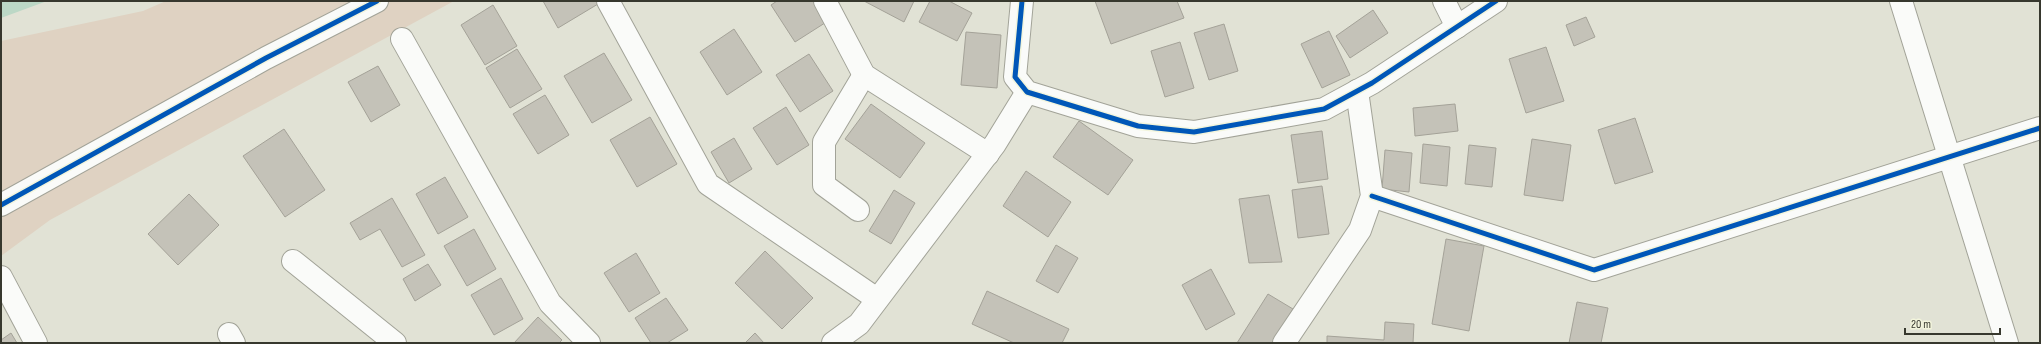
<svg xmlns="http://www.w3.org/2000/svg" width="2041" height="344" font-family="'Sofia Sans Condensed',sans-serif">
<style>
.green{fill:#dfd2c2}
.water{fill:#bcd8c6}
.building{fill:#c4c2b8;stroke:#a4a298}
.lines{fill:none;stroke-linecap:round;stroke-linejoin:round}
.street-casing{stroke:#a2a398;stroke-width:24}
.secondary-casing{stroke:#a2a398;stroke-width:24}
.street{stroke:#fafbf9;stroke-width:22}
.secondary{stroke:#fafbf9;stroke-width:22}
.cycleway-casing{stroke:#f3f5dc;stroke-width:8}
.cycleway{stroke:#0057b8;stroke-width:5}
</style>
<rect width="100%" height="100%" fill="#e1e2d5"/>
<polygon class="green" points="166,1 454,1 50,220 1,256 1,41 143,11"/>
<polygon class="water" points="1,1 47,1 1,18"/>
<g class="building">
<polygon points="543,1 596,1 598,4 558,28"/>
<polygon points="777,1 815,1 828,21 795,42 771,5"/>
<polygon points="864,1 914,1 904,22"/>
<polygon points="930,1 949,1 972,13 957,41 919,22"/>
<polygon points="1095,1 1177,1 1184,18 1111,44"/>
<polygon points="493,5 517,46 485,65 461,25"/>
<polygon points="1373,10 1388,33 1350,58 1336,36"/>
<polygon points="1586,17 1595,37 1574,46 1566,25"/>
<polygon points="1224,24 1238,71 1209,80 1194,33"/>
<polygon points="734,29 762,72 727,95 700,52"/>
<polygon points="1329,31 1350,75 1322,88 1301,44"/>
<polygon points="966,32 1001,35 997,88 961,85"/>
<polygon points="1180,42 1194,88 1165,97 1151,51"/>
<polygon points="1546,47 1564,101 1526,113 1509,59"/>
<polygon points="517,49 542,89 510,108 486,68"/>
<polygon points="604,53 632,100 592,123 564,76"/>
<polygon points="809,54 833,91 800,112 776,75"/>
<polygon points="378,66 400,105 371,122 348,82"/>
<polygon points="545,95 569,135 538,154 513,114"/>
<polygon points="871,104 925,143 900,178 845,139"/>
<polygon points="1455,104 1458,131 1415,136 1413,108"/>
<polygon points="786,107 809,145 777,165 753,128"/>
<polygon points="650,117 677,164 637,187 610,140"/>
<polygon points="1635,118 1653,172 1615,184 1598,130"/>
<polygon points="1079,121 1133,160 1108,195 1053,157"/>
<polygon points="284,129 325,190 285,217 243,156"/>
<polygon points="1322,131 1328,179 1298,183 1291,135"/>
<polygon points="734,138 752,169 729,183 711,152"/>
<polygon points="1532,139 1571,145 1563,201 1524,195"/>
<polygon points="1423,144 1450,147 1447,186 1420,183"/>
<polygon points="1469,145 1496,148 1492,187 1465,184"/>
<polygon points="1385,150 1412,153 1409,192 1382,189"/>
<polygon points="1026,171 1071,202 1048,237 1003,206"/>
<polygon points="445,177 468,217 438,234 416,194"/>
<polygon points="1322,186 1329,234 1298,238 1292,190"/>
<polygon points="894,190 915,203 891,244 869,231"/>
<polygon points="189,194 219,225 178,265 148,234"/>
<polygon points="1269,195 1282,262 1249,263 1239,199"/>
<polygon points="392,198 425,255 402,267 380,229 360,240 350,223"/>
<polygon points="474,229 496,269 467,286 444,246"/>
<polygon points="1446,239 1484,246 1469,331 1432,324"/>
<polygon points="1056,245 1078,258 1058,293 1036,281"/>
<polygon points="765,251 813,298 782,329 735,283"/>
<polygon points="636,253 660,293 629,312 604,273"/>
<polygon points="428,264 441,285 415,301 403,279"/>
<polygon points="1211,269 1235,314 1206,330 1182,285"/>
<polygon points="501,278 523,319 494,335 471,295"/>
<polygon points="987,291 1069,329 1062,343 1014,343 972,324"/>
<polygon points="1268,294 1293,309 1272,343 1237,343"/>
<polygon points="666,298 688,330 667,343 651,343 635,318"/>
<polygon points="1577,302 1608,308 1601,343 1569,343"/>
<polygon points="538,317 562,340 559,343 514,343"/>
<polygon points="1385,322 1414,324 1413,343 1327,343 1327,336 1384,340"/>
<polygon points="11,333 17,343 1,343 1,340"/>
<polygon points="755,333 764,343 745,343"/>
</g>
<g class="lines">
<g class="street-casing">
<g id="street">
<polyline points="608,1 708,184 877,299"/>
<polyline points="825,1 864,75 988,154"/>
<polyline points="1022,1 1015,77 1027,92 1138,126 1194,132 1324,109 1372,83 1496,1"/>
<polyline points="1444,1 1457,27"/>
<polyline points="1901,1 2007,343"/>
<polyline points="402,39 550,303 589,343"/>
<polyline points="1372,196 1594,270 2040,128"/>
<polyline points="1,205 266,58 377,1"/>
<polyline points="858,210 824,185 824,142 864,75"/>
<polyline points="293,261 395,343"/>
<polyline points="1,277 36,343"/>
<polyline points="229,334 234,343"/>
<polyline points="1284,343 1360,230 1372,196 1357,91"/>
</g>
</g>
<g class="secondary-casing">
<polyline id="secondary" points="833,343 859,324 995,144 1027,92"/>
</g>
<use href="#street" class="street"/>
<use href="#secondary" class="secondary"/>
<g class="cycleway-casing">
<g id="cycleway">
<polyline points="1022,1 1015,77 1027,92 1138,126 1194,132 1324,109 1372,83 1496,1"/>
<polyline points="1372,196 1594,270 2040,128"/>
<polyline points="1,205 266,58 377,1"/>
</g>
</g>
<use href="#cycleway" class="cycleway"/>
</g>
<rect width="2041" height="344" fill="none" stroke="#37382e" stroke-width="4"/>
<path d="M1905 328v6h95v-6" fill="none" stroke="#37382e" stroke-width="2"/>
<text x="1911" y="328" font-size="12" fill="#37382e" stroke="#f3f5dc" stroke-width="3" paint-order="stroke">20 m</text>
</svg>
